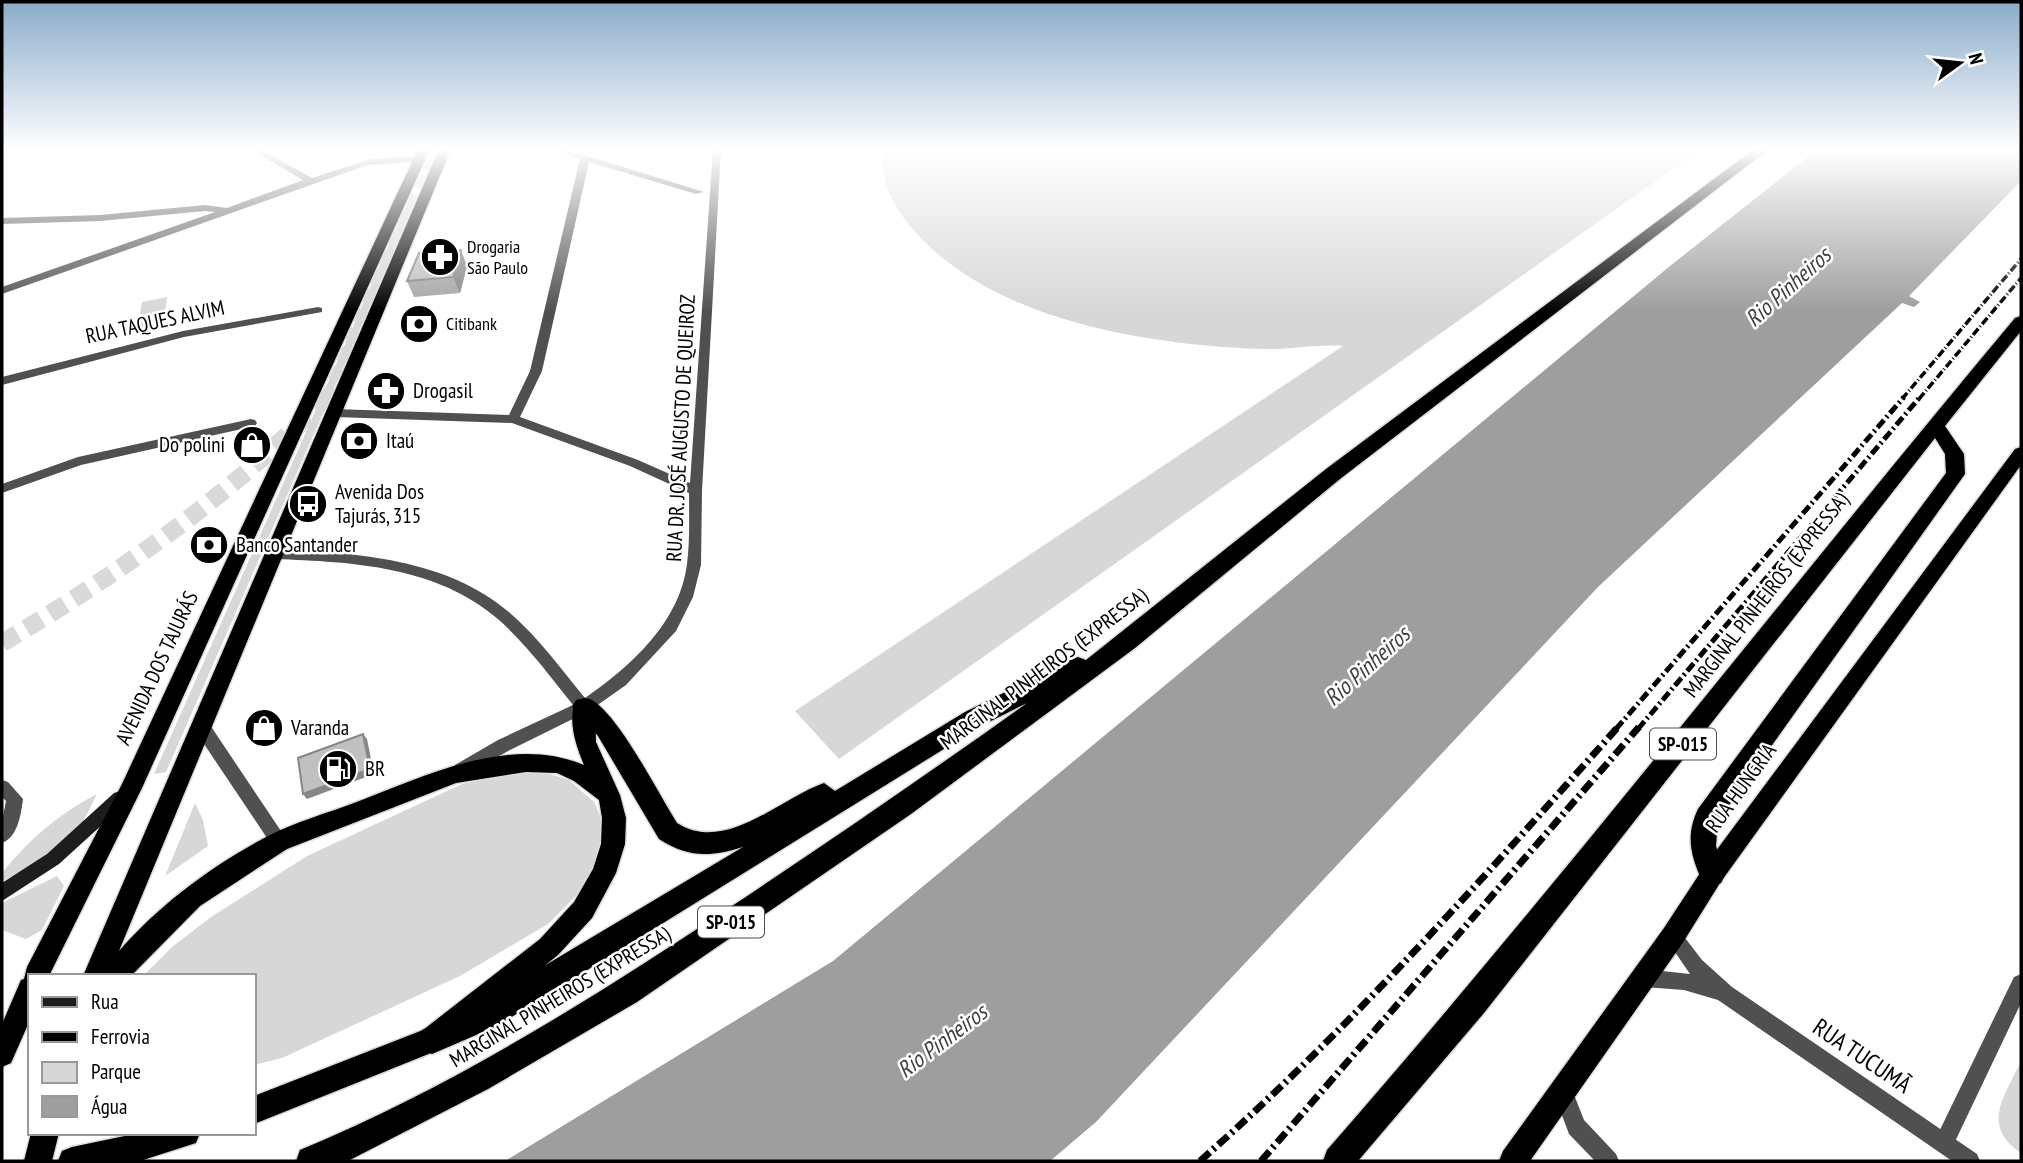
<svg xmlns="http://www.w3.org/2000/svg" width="2023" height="1163" font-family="'PT Sans Narrow',sans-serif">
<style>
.green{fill:#d7d7d7}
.water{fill:#9e9e9e}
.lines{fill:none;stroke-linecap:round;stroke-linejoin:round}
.trunk-tunnel-far1{stroke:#d9d9d9;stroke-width:14;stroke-dasharray:14 7;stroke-linecap:butt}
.trunk-tunnel{stroke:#d9d9d9;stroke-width:18;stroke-dasharray:18 10;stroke-linecap:butt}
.trunk-casing{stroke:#dbdbdb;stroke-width:3}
.motorway-casing{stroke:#dbdbdb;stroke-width:3}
.pedestrian{fill:#505050;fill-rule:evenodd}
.minor{fill:#505050;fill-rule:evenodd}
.tertiary{fill:#505050;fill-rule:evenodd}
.secondary{fill:#1d1d1d;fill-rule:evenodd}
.trunk{fill:#000;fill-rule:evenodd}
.motorway{fill:#000;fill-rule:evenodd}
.rail-far2{stroke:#000;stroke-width:3.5;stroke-dasharray:8 2.5 1 2.5;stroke-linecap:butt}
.rail-far1{stroke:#000;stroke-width:5;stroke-dasharray:10 3.5 2 3.5;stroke-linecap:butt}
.rail{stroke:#000;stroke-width:7;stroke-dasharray:13 4.5 2.5 4.5;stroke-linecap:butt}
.wall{fill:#a5a5a5}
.shaded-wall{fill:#868686}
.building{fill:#c0c0c0;stroke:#868686;stroke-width:2}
.labels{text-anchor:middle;stroke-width:5;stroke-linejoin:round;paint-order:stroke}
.far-poi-label{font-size:18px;fill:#000;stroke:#fff;text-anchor:start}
.shield{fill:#fff;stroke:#4c4c4c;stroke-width:2}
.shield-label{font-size:19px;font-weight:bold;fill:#000}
.street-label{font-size:21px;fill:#000;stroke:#fff}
.poi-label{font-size:21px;fill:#000;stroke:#fff;text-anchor:start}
.water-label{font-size:23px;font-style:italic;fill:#3f3f3f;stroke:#fff}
.near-street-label{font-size:24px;fill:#000;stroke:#fff}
</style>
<rect width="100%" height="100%" fill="#fff"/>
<g class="green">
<path d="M 885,149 L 1701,149 L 839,759 L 795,711 L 1343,346 C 1318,344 1290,350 1264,349 C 1148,345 989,321 910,226 C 893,205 877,177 885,149 Z"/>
<polygon points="410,198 417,198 166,772 154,774"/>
<polygon points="167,297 163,325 137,331 142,302"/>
<polygon points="532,770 568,779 595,803 604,827 589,883 548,924 460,976 282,1058 254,1065 254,976 143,976 172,947 211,917 307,856 462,784"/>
<path d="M 97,794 L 79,830 L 36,863 L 2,882 L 2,873 C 29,839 59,814 97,794 Z"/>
<polygon points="195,803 203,820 208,846 165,876"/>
<polygon points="57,876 64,886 42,930 26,939 2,930 2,903"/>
<path d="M 2021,1061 L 2021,1153 C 1980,1125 2005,1096 2021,1061 Z"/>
</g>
<polygon class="water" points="1818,149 2021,149 2021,181 1909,296 1920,302 1914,307 1902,303 1598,587 1096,1122 1050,1161 505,1161 833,961 1670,266"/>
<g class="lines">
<polyline class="trunk-tunnel-far1" points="324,399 330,393 437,149"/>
<path class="trunk-tunnel" d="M 2,643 C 120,573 230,496 326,397"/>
<g class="trunk-casing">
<g id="trunk">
<polygon points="418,149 430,149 142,788 49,976 30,976 30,1020 11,1063 2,1067 2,1024 21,980 24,979 27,967 122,784"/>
<path d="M 439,149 L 451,149 L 119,951 C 160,904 214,864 270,835 C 296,822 327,813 354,803 C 425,776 509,734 584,765 C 576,746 567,720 576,701 L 584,698 L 592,701 L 595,707 L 596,742 L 620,795 L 626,818 L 625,844 L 616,873 L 592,918 L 558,955 L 441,1049 L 254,1124 L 254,1096 L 423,1030 L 540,939 L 574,902 L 593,869 L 601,844 L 602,818 L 599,800 L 574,781 L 557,773 L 526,772 L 456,783 L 287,849 L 200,906 L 131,976 L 83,976 Z"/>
<polygon points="2021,447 2021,465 1720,883 1682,944 1530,1161 1499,1161 1503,1151 1664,928 1704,867 2015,449"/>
<polygon points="31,1133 59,1133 52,1161 24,1161"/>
<polygon points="139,1133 200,1133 196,1143 140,1161 58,1161 62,1151 72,1147"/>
</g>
</g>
<g class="motorway-casing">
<g id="motorway">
<path d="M 1754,149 L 1769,149 L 1340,479 L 1135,648 L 911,814 L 637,1002 L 488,1089 L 348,1161 L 296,1161 L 300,1150 C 452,1087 593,998 729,908 C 830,841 929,773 1027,703 L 981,726 L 497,1026 L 432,1054 L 422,1050 L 418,1040 L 422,1030 L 477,1006 L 743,847 C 711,857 688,858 659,839 L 598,736 L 572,707 L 576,700 C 581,699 586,697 592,700 C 620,717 658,793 677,823 C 725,854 779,799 824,783 L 835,791 L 965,712 L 1070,660 L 1078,657 L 1086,660 L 1326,469 Z"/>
<path d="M 2021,316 L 2021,331 L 1945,426 L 1964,454 L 1965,474 L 1718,821 L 1716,846 L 1725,875 L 1721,883 L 1712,887 L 1703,883 C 1691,857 1685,836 1698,809 L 1946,473 L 1945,454 L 1935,438 L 1484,1013 L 1358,1161 L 1323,1161 L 1327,1150 C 1564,879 1785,593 2015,318 Z"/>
</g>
</g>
<polygon class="pedestrian" points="419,156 422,157 422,161 371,165 366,162 371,159"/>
<g class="minor">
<polygon points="250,149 260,149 312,178 371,159 376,162 2,294 2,287 215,212 205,211 100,221 2,224 2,218 100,215 205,205 227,208 303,180"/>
<path d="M 552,149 L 565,149 L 704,192 L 696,194 L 589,162 L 542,371 L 520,417 L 638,460 L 690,483 L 713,149 L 721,149 L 702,491 L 701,565 L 693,597 L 676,631 L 626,685 L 589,711 L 510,750 L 461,777 L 455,775 L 453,770 L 455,765 L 498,740 L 573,705 C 550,676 527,645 499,620 C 437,566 353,562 275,559 L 268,554 L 275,549 C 356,553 446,558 510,613 C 539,638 561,669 585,698 C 631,666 680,622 687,564 C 690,541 689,516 689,493 L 630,466 L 512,423 L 335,417 L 329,413 L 335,409 L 509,415 L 530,371 L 580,159 Z"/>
<polygon points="318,307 322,308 322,312 184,337 2,385 2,377 183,331"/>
<polygon points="251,419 255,420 257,423 255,426 81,465 2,493 2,484 78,457"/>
<polygon points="202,721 208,722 285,837 288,842 285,847 279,850 273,847 196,732 194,727 196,722"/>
<path d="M 2,780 L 8,782 L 23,799 C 21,814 18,837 2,843 L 2,821 L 6,801 L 2,797 Z"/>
<polygon points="2021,974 2021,1003 1951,1150 1944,1153 1937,1150 1934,1143 1937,1136 2014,977"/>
<polygon points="1564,1084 1571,1087 1584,1120 1616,1154 1619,1161 1595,1161 1569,1134 1554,1094 1557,1087"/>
</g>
<polygon class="tertiary" points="1673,927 1679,930 1702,960 1732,987 1977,1154 1980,1161 1952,1161 1718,1000 1684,990 1644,987 1637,984 1635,978 1637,972 1644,969 1690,974 1664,936 1667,930"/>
<polygon class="secondary" points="120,791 126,793 128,798 126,803 59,864 2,901 2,883 47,854 114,793"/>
<use href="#trunk" class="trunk"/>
<use href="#motorway" class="motorway"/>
<g class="rail-far2">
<polyline points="1902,399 2021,259"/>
<polyline points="1919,399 2021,278"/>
</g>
<g class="rail-far1">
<polyline points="1616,729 1904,397"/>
<polyline points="1638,729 1920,397"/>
</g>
<g class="rail">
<path d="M 1200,1161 C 1351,1028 1484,877 1618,727"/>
<polyline points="1261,1161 1639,727"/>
</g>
</g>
<polygon class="wall" points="467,266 460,293 414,297 407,281"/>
<g class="shaded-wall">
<polygon points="461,250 467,266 460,293 453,277"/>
<polygon points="363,734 367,739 374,774 307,799 303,794"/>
</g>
<g class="building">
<polygon points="461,250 453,277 407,281 419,253"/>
<polygon points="363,734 370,769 303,794 298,758"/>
</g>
<linearGradient id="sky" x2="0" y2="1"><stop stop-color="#8aabca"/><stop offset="0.48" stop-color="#fff"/><stop offset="1" stop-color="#fff" stop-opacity="0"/></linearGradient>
<rect width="2023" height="312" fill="url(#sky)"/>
<defs>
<g id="pharmacy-disc" transform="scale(2.0125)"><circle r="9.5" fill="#000" stroke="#fff"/><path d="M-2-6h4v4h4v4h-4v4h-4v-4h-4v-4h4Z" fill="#fff"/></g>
<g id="bank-disc" transform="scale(2.0125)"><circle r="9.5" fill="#000" stroke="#fff"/><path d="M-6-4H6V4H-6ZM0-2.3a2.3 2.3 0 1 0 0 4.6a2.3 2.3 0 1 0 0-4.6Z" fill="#fff"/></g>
<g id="shop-disc" transform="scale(2.0125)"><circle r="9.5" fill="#000" stroke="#fff"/><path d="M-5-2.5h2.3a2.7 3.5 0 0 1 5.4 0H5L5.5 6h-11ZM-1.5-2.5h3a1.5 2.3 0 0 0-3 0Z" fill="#fff"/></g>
<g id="bus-disc" transform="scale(2.0125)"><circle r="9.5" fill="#000" stroke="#fff"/><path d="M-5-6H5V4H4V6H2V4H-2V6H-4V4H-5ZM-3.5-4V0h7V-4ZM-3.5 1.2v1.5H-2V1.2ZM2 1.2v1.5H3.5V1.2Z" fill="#fff"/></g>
<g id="fuel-disc" transform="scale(2.0125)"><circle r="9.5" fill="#000" stroke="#fff"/><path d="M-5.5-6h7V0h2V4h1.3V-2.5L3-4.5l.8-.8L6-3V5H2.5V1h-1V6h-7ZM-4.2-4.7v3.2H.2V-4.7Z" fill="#fff"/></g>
</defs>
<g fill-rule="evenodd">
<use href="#pharmacy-disc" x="440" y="257"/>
<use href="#bank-disc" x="419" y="324"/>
<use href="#pharmacy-disc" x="386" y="391"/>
<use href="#bank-disc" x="359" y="441"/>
<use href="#shop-disc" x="252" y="445"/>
<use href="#bus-disc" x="308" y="504"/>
<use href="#bank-disc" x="209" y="545"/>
<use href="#shop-disc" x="264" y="728"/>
<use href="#fuel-disc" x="338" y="769"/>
</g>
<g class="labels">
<g class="far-poi-label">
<text x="467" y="253">Drogaria<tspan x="467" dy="21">São Paulo</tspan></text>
<text x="446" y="330">Citibank</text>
</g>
<g class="shield">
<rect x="1650" y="728.5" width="66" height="31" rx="5"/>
<rect x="698" y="906.5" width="66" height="31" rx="5"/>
</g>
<g class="shield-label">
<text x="1683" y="751">SP-015</text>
<text x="731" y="929">SP-015</text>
</g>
<g class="street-label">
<text transform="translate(155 322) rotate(-12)" y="7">RUA TAQUES ALVIM</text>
<text transform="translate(681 428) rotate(-87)" y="7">RUA DR. JOSÉ AUGUSTO DE QUEIROZ</text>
<text transform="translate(1766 595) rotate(-52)" y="7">MARGINAL PINHEIROS (EXPRESSA)</text>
<text transform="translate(157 668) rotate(-65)" y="7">AVENIDA DOS TAJURÁS</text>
<text transform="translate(1044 669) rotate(-37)" y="7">MARGINAL PINHEIROS (EXPRESSA)</text>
<text transform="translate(1741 788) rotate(-54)" y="7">RUA HUNGRIA</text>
<text transform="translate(560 997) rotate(-31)" y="7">MARGINAL PINHEIROS (EXPRESSA)</text>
</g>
<g class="poi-label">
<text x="413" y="398">Drogasil</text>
<text x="386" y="448">Itaú</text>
<text x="225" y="452" text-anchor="end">Do polini</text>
<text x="335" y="499">Avenida Dos<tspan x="335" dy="24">Tajurás, 315</tspan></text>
<text x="236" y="552">Banco Santander</text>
<text x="291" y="735">Varanda</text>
<text x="365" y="776">BR</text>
</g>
<g class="water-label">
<text transform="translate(1788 287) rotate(-42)" y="8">Rio Pinheiros</text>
<text transform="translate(1367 666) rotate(-42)" y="8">Rio Pinheiros</text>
<text transform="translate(942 1041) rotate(-37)" y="8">Rio Pinheiros</text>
</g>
<g class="near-street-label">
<text transform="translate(1862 1056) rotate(34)" y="8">RUA TUCUMÃ</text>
</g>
</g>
<rect width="2023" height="1163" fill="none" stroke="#000000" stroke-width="7"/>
<rect x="28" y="974" width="228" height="161" fill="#ffffff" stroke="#999999" stroke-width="2"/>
<rect x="42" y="997" width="35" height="10" fill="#1d1d1d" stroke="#999999" stroke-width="2"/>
<text x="91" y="1009" font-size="21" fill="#000000">Rua</text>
<rect x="42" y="1032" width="35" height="10" fill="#000000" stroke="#999999" stroke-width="2"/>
<text x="91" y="1044" font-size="21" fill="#000000">Ferrovia</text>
<rect x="42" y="1062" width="35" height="21" fill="#d7d7d7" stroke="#999999" stroke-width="2"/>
<text x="91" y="1079" font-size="21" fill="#000000">Parque</text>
<rect x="42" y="1096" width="35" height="21" fill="#9e9e9e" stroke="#999999" stroke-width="2"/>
<text x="91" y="1114" font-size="21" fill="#000000">Água</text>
<g transform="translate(1960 63) rotate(75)" stroke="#ffffff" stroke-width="5" paint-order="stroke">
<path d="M0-5L12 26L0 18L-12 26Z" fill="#000000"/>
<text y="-10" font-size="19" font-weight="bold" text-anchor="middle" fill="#000000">N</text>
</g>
</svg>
